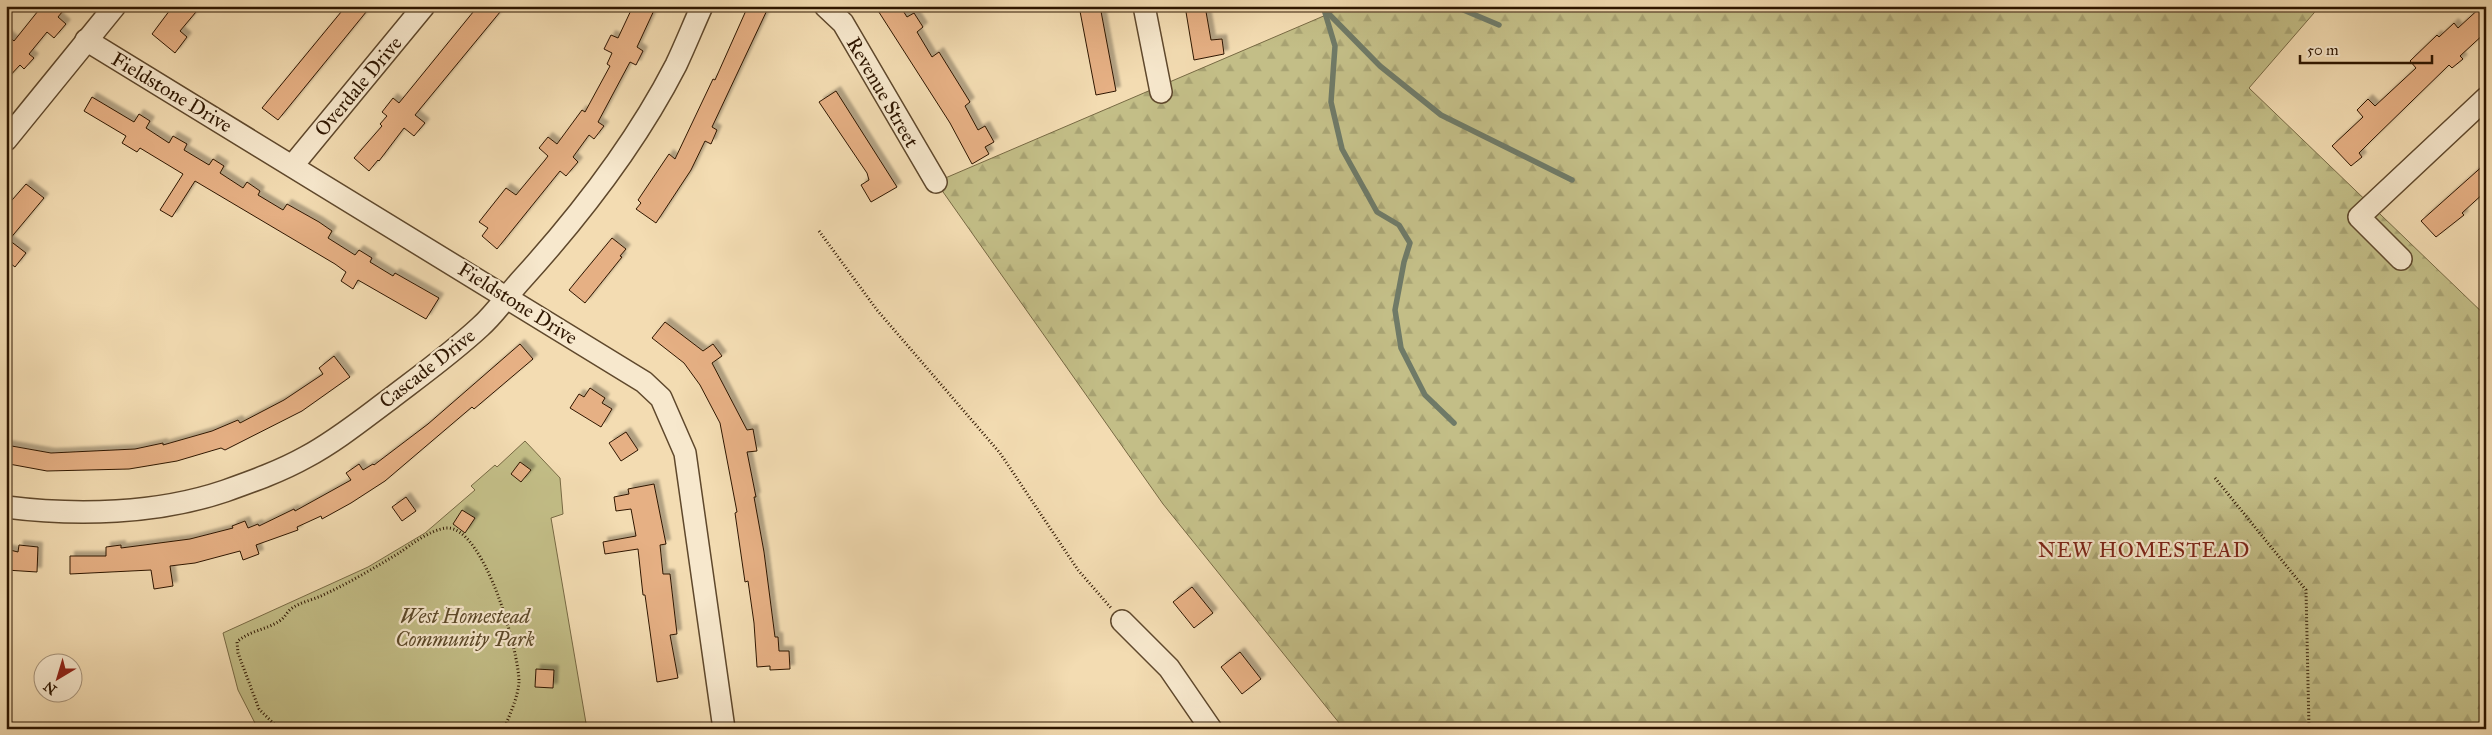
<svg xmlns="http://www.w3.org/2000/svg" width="2492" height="735" font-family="'IM FELL Great Primer',serif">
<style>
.green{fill:#c3be87;stroke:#786a44}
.forest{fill:url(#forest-firs);stroke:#786a44}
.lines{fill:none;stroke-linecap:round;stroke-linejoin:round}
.stream{stroke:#6f7a67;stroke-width:5.5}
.building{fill:#e6b084;stroke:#2e1600;filter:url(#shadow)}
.minor-casing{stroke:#5f482c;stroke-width:24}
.path{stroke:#2e1600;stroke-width:3;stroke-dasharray:1 2.5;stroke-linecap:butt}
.minor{stroke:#f7e8cd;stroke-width:21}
.labels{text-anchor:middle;stroke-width:4.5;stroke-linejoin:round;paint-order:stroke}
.street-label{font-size:20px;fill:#2e1600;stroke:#f7e8cd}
.park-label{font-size:20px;font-style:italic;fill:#5b4828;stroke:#f7e8cd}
.neighbourhood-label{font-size:21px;letter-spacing:1px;fill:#7a1f14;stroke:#f7e8cd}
</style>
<defs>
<pattern id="forest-firs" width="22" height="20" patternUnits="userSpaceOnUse" patternTransform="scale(1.25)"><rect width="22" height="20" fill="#c3be87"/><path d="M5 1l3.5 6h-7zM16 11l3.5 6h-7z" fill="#a8a373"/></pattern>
<filter id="shadow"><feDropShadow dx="4.5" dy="-4.5" stdDeviation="1" flood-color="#0004"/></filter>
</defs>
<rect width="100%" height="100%" fill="#f3dcb2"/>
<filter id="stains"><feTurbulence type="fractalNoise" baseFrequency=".004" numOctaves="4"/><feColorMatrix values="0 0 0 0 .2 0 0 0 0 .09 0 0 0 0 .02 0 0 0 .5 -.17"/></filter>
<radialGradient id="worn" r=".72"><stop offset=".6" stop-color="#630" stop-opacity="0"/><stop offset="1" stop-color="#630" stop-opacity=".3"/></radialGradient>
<polygon class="green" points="525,441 560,478 563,514 551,518 587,729 258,729 238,690 223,633 368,567 425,533 475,490 471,486 495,465 497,467"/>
<polygon class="forest" points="1347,6 2320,6 2249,88 2486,316 2486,729 1344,729 1163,504 936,182"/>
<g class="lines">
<g class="stream">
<polyline points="1323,6 1335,46 1331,102 1342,149 1377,212 1399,225 1410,243 1404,262 1395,310 1401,348 1425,395 1454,423"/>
<polyline points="1454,6 1499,25"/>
<polyline points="1325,10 1380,66 1441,115 1572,180"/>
</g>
</g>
<g class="building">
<polygon points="42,6 67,6 58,17 66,24 54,38 47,32 29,54 34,58 24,69 20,65 6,80 6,34 14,41"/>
<polygon points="173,6 201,6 180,31 187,37 175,53 152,34"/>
<polygon points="346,6 371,6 278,120 262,108"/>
<polygon points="478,6 505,6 415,115 425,123 414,136 404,128 379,161 378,160 369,171 354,158 382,126 380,124 387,116 382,112 393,98 399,103"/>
<polygon points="633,6 656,6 637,47 643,51 636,65 630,62 598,122 604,126 594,139 589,135 573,157 578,162 566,176 560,171 497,249 482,236 488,228 479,222 506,188 516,195 545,160 548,156 539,148 548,137 557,144 582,110 585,112 610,66 607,64 612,53 604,49 611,35 618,38"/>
<polygon points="748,6 769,6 712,127 717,130 711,144 705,141 691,170 656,223 636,209 641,203 638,200 669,154 675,159 713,79 715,80"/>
<polygon points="875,6 900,6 907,17 914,13 923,27 917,32 932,57 939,52 970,102 965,106 978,130 985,126 994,142 985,147 989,154 972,164 950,123"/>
<polygon points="1079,6 1100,6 1116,91 1096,95"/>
<polygon points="1185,6 1205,6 1211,40 1222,39 1224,54 1194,60"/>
<polygon points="2482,6 2486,6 2486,32 2460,56 2463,59 2452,68 2449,65 2372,140 2359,153 2362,157 2351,166 2332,146 2363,117 2357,110 2368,99 2375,106 2416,68 2410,61 2437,35 2439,37 2454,23 2458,28"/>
<polygon points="836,91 897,187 871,202 861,185 869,180 867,173 819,102"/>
<polygon points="92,97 134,122 139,114 150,121 146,128 169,143 173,136 187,144 184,150 209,165 213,159 224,166 220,173 243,188 247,182 260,191 258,195 283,210 287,204 319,222 332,231 328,238 355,255 359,250 372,258 370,262 393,276 395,273 439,298 426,319 358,280 353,289 341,281 346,272 335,264 195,181 172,217 160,210 183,174 140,148 137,152 122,143 126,136 84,111"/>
<polygon points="2486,163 2486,191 2462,213 2464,215 2436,237 2421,221"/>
<polygon points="26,184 44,198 9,240 26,253 15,267 6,260 6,207"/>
<polygon points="612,238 626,249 620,256 622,257 585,303 569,290"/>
<polygon points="665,322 703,351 713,344 722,356 712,363 747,430 753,429 757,451 747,452 756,497 754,497 764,552 775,637 778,637 779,651 789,651 790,669 770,670 770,666 757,667 754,623 748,581 745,582 735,513 737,512 720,423 700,385 684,363 652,338"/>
<polygon points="520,344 533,359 474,409 472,407 385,481 351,503 322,519 321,516 297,527 298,530 256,545 259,554 243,560 240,551 195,563 170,566 173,586 154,589 151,570 70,574 70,556 106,556 106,547 121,545 121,548 190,539 233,528 232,526 245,521 248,528 258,524 259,526 294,509 295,511 351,480 346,473 359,464 363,470 373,464 374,465 428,424"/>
<polygon points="334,356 350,377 302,411 225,450 221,448 177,461 129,469 47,471 9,464 10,460 6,459 6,445 51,453 135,449 163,443 163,445 212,431 238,420 240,423 284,400 323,374 319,368"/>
<polygon points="590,388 605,398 602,403 612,409 601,427 570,408 579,394 584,397"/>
<polygon points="626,432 638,450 621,461 609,443"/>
<polygon points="520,462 531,470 521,482 511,474"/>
<polygon points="654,484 666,544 660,545 663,574 670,574 677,634 670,635 678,678 657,682 645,595 643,595 638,549 605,554 603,542 636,536 631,509 616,511 614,497 629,494 628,489"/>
<polygon points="406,497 416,511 402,521 392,507"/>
<polygon points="462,510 475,518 465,533 453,524"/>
<polygon points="19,545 38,547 37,572 6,570 6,549 18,552"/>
<polygon points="1192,587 1213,613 1194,628 1173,602"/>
<polygon points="1240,652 1261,679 1242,694 1221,667"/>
<polygon points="536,669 554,670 553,688 535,687"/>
</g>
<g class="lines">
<g class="minor-casing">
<g id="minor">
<polyline points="825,6 843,23 936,182"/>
<polyline points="1144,6 1161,92"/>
<polyline points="86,40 644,382 661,398 685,453 724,729"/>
<polyline points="6,140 115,6"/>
<polyline points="293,165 424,6"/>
<polyline points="2401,259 2359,217 2486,98"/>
<path d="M 6,507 C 77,516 157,514 225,491 C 253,481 281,471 306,457 C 336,441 363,419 390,399 C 420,376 452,353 480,327 C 496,313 508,294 523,278 C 581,214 636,143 676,65 C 685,46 693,26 702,6"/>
<polyline points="1122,621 1169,668 1211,729"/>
</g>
</g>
<g class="path">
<polyline points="819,231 877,310 1000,453 1078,570 1111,608"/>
<polyline points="2215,478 2306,590 2309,729"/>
<path d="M 279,729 L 259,709 L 238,653 L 237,642 C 250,630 267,630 281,620 C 285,617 287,612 291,609 C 300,602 313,600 323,595 C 349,583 374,568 399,553 C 412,544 430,530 446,528 C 484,525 519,651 519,682 C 518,697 510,714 504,729"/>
</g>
<use href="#minor" class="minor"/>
</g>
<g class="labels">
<g class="street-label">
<text transform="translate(358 86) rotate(-50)" y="7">Overdale Drive</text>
<text transform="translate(172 92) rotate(31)" y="7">Fieldstone Drive</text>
<text transform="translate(883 92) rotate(60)" y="7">Revenue Street</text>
<text transform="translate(518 303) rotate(32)" y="7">Fieldstone Drive</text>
<text transform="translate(427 368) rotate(-38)" y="7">Cascade Drive</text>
</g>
<g class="park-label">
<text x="465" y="623">West Homestead<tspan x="465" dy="23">Community Park</tspan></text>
</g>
<g class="neighbourhood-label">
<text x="2144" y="557">NEW HOMESTEAD</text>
</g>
</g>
<rect width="2492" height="735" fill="none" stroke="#f3dcb2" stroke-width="25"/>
<rect x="8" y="8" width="2477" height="720" fill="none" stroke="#2e1600" stroke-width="2.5"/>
<rect x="12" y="12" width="2467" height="710" fill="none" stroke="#2e1600"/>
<g transform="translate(58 678) rotate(218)"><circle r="24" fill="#f7e8cd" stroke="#a7947b"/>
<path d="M0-4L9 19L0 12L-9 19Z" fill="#8f2418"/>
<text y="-8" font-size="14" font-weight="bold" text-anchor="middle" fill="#2e1600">N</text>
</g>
<path d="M2300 55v8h132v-8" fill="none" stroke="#2e1600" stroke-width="2.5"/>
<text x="2307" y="55" font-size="15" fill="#2e1600" stroke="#f7e8cd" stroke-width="4" paint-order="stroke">50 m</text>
<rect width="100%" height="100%" filter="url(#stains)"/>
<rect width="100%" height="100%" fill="url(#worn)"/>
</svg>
